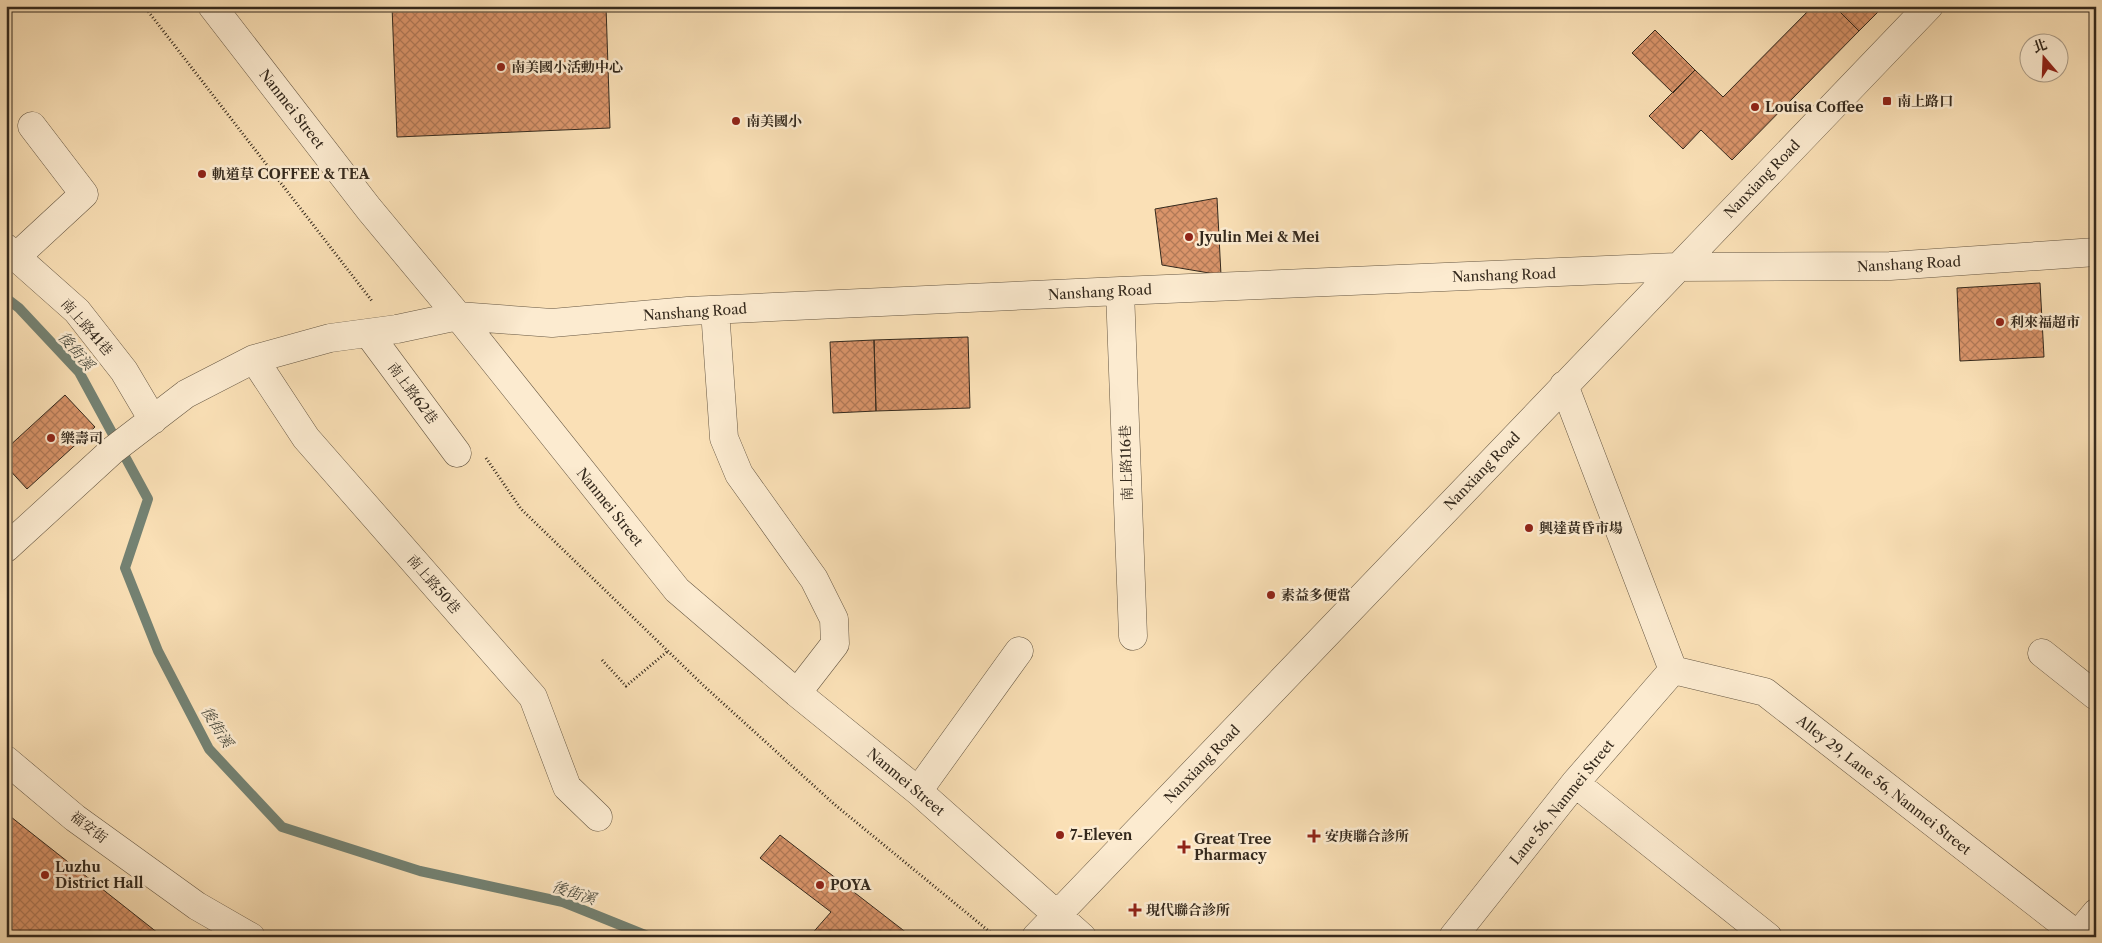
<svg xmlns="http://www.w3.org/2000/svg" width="2102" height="943" font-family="'Libre Caslon Text','Noto Serif TC',serif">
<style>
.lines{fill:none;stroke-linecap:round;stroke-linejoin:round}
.stream{stroke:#748273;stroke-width:10}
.building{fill:url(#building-cross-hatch);stroke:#34291d}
.minor-casing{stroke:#665743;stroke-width:29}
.path{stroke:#34291d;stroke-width:3;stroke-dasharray:1 2.5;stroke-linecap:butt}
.minor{stroke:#fcebd0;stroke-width:28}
.poi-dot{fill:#8f2418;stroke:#fcebd0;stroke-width:2}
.labels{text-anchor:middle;stroke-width:5;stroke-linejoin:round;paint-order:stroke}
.poi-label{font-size:14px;font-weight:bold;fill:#34291d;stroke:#fcebd0;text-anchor:start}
.street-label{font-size:14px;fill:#34291d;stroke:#fcebd0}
.water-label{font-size:15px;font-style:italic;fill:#4e4e41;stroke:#fcebd0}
</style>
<defs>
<pattern id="building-cross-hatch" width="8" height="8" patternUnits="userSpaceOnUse" patternTransform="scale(1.25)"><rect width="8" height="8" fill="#d9946a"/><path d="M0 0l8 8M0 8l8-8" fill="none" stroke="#b17957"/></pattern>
</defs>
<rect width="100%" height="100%" fill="#fae0b6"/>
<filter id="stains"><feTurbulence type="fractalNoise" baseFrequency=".004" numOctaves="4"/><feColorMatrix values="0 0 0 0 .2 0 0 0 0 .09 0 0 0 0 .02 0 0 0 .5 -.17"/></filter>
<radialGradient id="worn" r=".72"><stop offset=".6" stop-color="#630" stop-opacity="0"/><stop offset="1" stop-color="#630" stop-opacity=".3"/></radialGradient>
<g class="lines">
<path class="stream" d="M 6,298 L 19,308 L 79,372 L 148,499 L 125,568 L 158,651 L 209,749 L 282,827 L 420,871 L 563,902 L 650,937"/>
</g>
<path class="building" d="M 392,6 L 606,6 L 610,128 L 397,137 Z
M 1813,6 L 1834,6 L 1859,31 L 1732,160 L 1701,130 L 1683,149 L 1649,116 L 1695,70 L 1723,97 Z
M 1834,6 L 1884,6 L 1859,31 Z
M 1655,30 L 1695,70 L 1673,93 L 1632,53 Z
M 1217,198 L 1221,275 L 1162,265 L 1155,209 Z
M 2040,283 L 2044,357 L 1960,361 L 1957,288 Z
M 968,337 L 970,408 L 876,411 L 874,340 Z
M 874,340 L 876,411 L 833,413 L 830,342 Z
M 65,395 L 95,427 L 27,489 L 6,466 L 6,449 Z
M 6,813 L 163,937 L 6,937 Z
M 780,835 L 912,937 L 809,937 L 831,912 L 760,858 Z"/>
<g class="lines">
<g class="minor-casing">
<path id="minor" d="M 212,6 L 369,209 L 458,316 L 677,590 L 797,693 L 918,791 L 1082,937
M 6,248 L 77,311 L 124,371 L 153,420
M 17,256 L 84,194 L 32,126
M 1120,291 L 1133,636
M 715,310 L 724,438 L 739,474 L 814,579 L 834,619 L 835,644 L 797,693
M 368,333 L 457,453
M 254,359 L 306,438 L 533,697 L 567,787 L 598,817
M 1564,385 L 1673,670
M 6,548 L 113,450 L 186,394 L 254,359 L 330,338 L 397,329 L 458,316 L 552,323 L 688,311 L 1120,291 L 1676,267 L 1890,266 L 2096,252
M 2042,653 L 2096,696
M 1673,670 L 1765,692 L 2080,937
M 6,760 L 75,818 L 197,906 L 251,937
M 1575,783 L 1768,937
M 918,791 L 1019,651
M 1036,937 L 1929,6
M 1453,937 L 1575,783 L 1673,670
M 2076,937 L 2096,913"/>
</g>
<path class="path" d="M 144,6 L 372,301
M 486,458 L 521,509 L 704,686 L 834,804 L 996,937
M 602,660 L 626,686 L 668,651"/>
<use href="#minor" class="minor"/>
</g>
<g class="poi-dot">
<circle cx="501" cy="67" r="5"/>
<rect x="1882" y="96" width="10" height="10" rx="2.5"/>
<circle cx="1755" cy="107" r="5"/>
<circle cx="736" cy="121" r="5"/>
<circle cx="202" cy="174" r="5"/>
<circle cx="1189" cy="237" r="5"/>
<circle cx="2000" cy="322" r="5"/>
<circle cx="51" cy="438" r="5"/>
<circle cx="1529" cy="528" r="5"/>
<circle cx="1271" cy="595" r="5"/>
<circle cx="1060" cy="835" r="5"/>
<path d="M1311.5 828.5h5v5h5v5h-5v5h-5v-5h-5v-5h5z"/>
<path d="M1181.5 839.5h5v5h5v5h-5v5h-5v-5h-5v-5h5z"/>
<circle cx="45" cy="875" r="5"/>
<circle cx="820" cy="885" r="5"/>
<path d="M1132.5 902.5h5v5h5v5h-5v5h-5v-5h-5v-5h5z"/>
</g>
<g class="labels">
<g class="poi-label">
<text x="511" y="72">南美國小活動中心</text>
<text x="1897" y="106">南上路口</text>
<text x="1765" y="112">Louisa Coffee</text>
<text x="746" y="126">南美國小</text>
<text x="212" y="179">軌道草 COFFEE &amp; TEA</text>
<text x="1199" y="242">Jyulin Mei &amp; Mei</text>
<text x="2010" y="327">利來福超市</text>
<text x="61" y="443">樂壽司</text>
<text x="1539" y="533">興達黃昏市場</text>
<text x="1281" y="600">素益多便當</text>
<text x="1070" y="840">7-Eleven</text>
<text x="1325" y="841">安庚聯合診所</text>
<text x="1194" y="844">Great Tree<tspan x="1194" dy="16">Pharmacy</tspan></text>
<text x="55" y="872">Luzhu<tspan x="55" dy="16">District Hall</tspan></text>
<text x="830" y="890">POYA</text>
<text x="1146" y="915">現代聯合診所</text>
</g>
<g class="street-label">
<text transform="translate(292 109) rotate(52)" y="5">Nanmei Street</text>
<text transform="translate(1762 179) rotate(-46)" y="5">Nanxiang Road</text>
<text transform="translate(1909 264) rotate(-3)" y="5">Nanshang Road</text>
<text transform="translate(1504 275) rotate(-2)" y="5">Nanshang Road</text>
<text transform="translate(1100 292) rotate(-3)" y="5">Nanshang Road</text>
<text transform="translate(695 312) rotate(-4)" y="5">Nanshang Road</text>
<text transform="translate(87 327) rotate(49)" y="5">南上路41巷</text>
<text transform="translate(413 393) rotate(53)" y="5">南上路62巷</text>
<text transform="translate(1126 463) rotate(-92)" y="5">南上路116巷</text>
<text transform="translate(1482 471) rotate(-46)" y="5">Nanxiang Road</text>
<text transform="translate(610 507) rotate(51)" y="5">Nanmei Street</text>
<text transform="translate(434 584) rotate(49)" y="5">南上路50巷</text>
<text transform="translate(1202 764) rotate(-46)" y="5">Nanxiang Road</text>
<text transform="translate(906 782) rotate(40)" y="5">Nanmei Street</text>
<text transform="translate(1884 785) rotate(38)" y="5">Alley 29, Lane 56, Nanmei Street</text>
<text transform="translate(1562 802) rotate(-51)" y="5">Lane 56, Nanmei Street</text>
<text transform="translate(89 827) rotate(37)" y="5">福安街</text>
</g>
<g class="water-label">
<text transform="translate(76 351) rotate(49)" y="5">後街溪</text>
<text transform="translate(217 727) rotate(58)" y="5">後街溪</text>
<text transform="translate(574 893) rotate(18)" y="5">後街溪</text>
</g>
</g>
<rect width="2102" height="943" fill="none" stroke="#fae0b6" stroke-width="25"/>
<rect x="8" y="8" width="2087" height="928" fill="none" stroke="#34291d" stroke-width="2.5"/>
<rect x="12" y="12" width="2077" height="918" fill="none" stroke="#34291d"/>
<g transform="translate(2044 58) rotate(341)"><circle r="24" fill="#fcebd0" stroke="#ac9d88"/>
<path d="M0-4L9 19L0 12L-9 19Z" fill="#8f2418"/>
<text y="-8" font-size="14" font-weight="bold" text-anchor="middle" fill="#34291d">北</text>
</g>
<rect width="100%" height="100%" filter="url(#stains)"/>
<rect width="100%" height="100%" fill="url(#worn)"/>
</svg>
